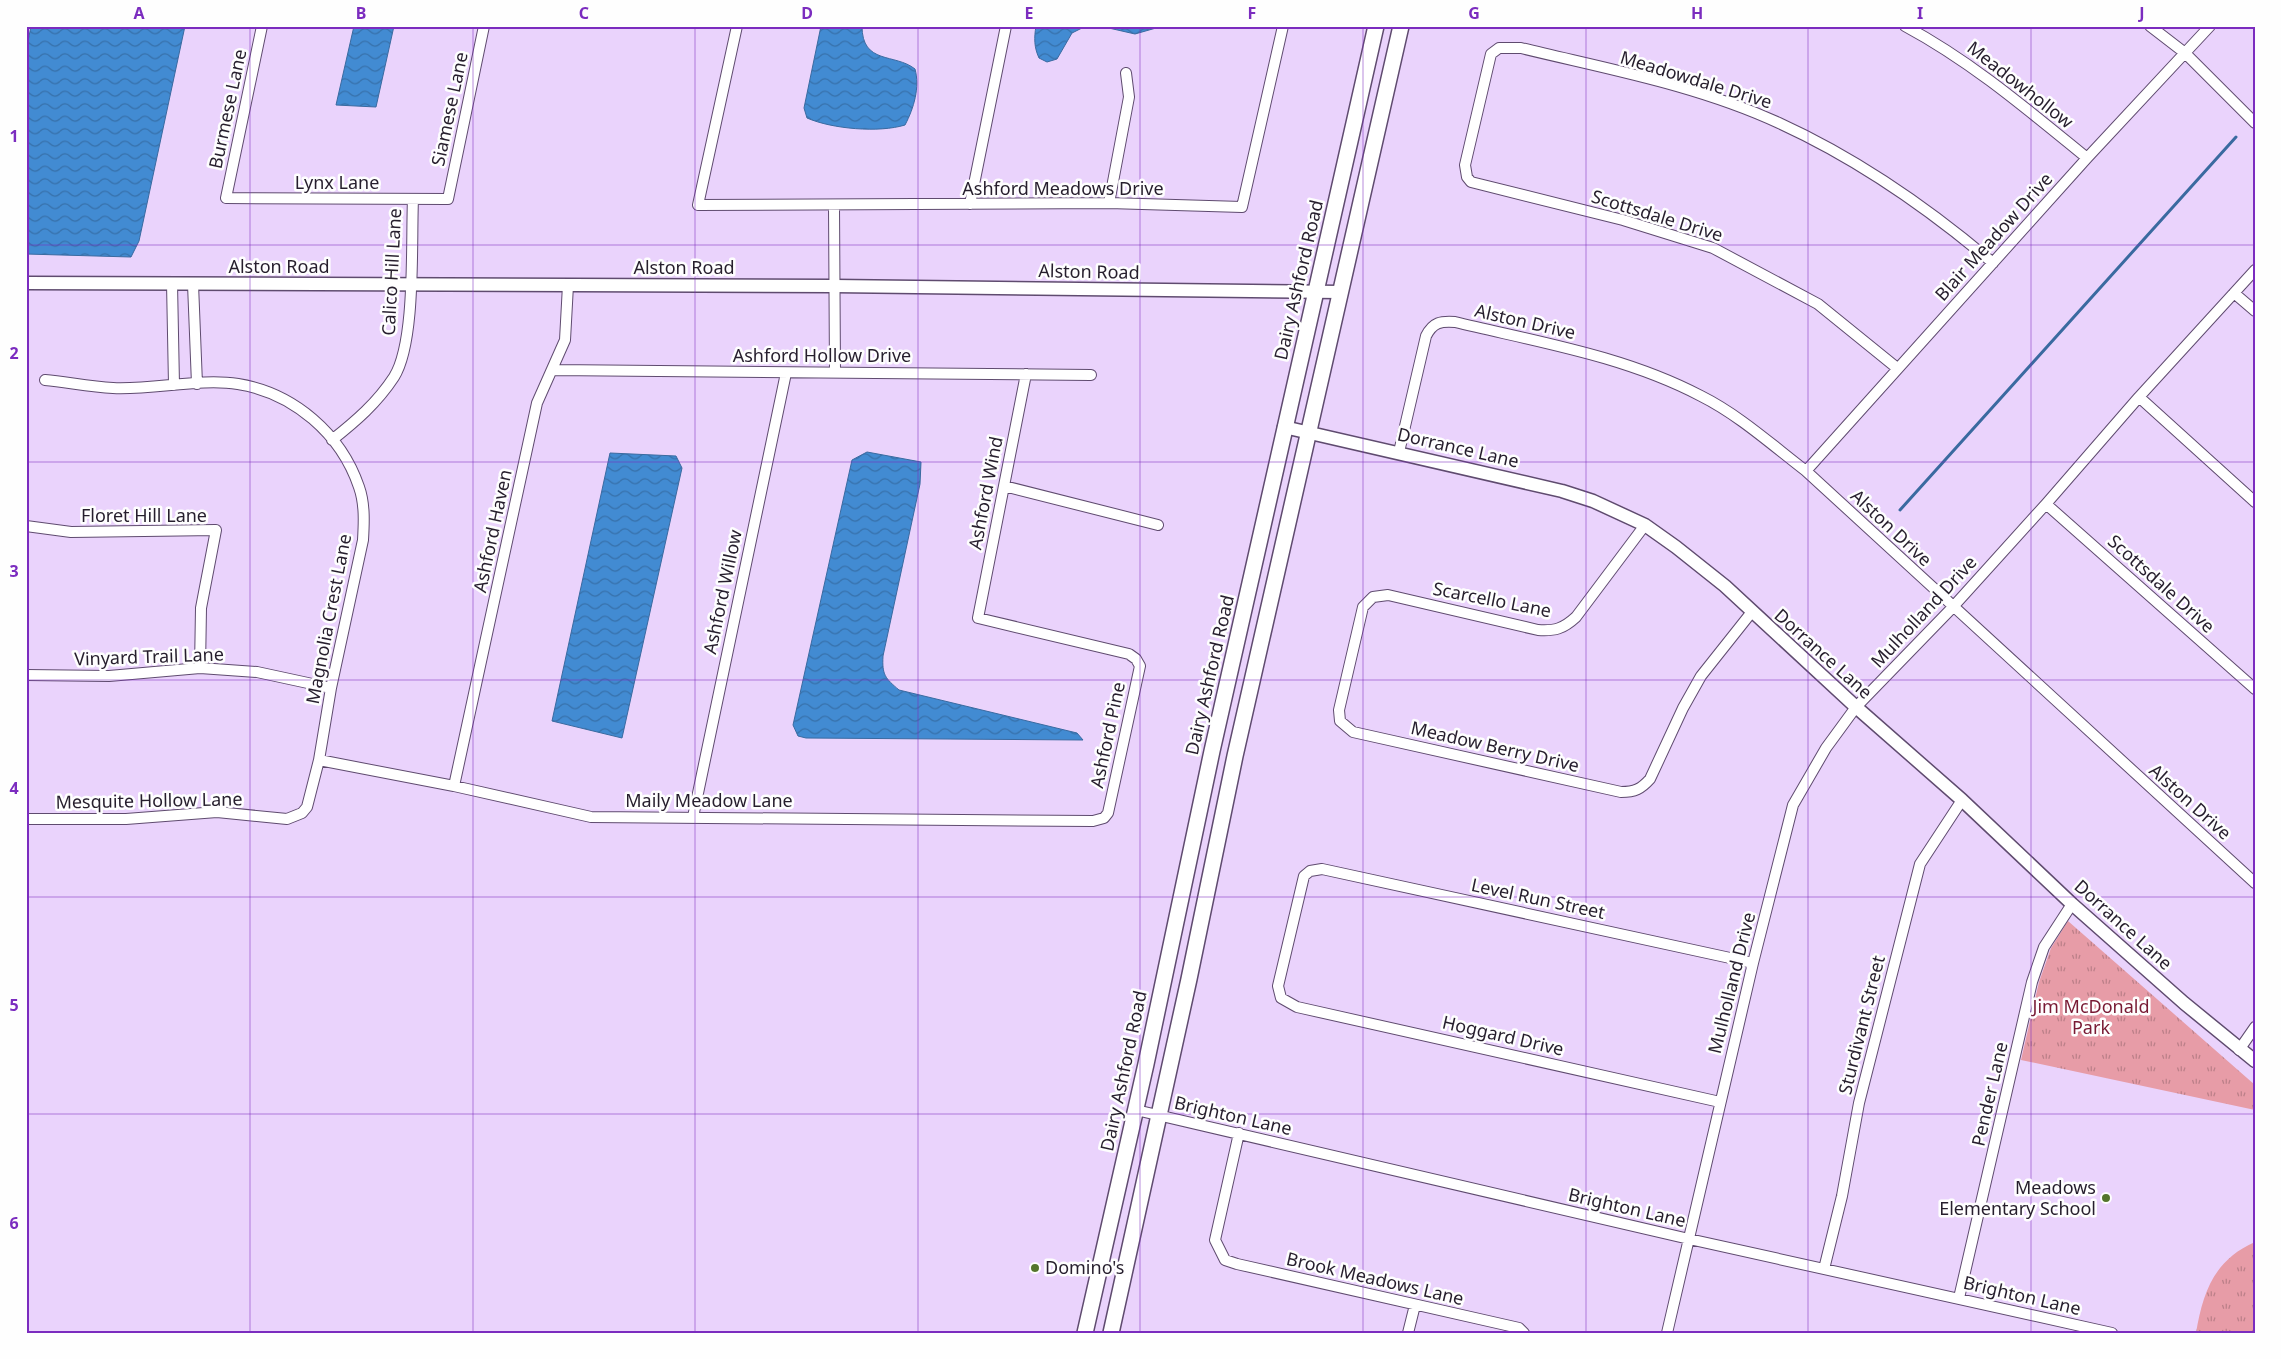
<svg xmlns="http://www.w3.org/2000/svg" width="2281" height="1359" font-family="'Noto Sans',sans-serif">
<style>
.grass{fill:url(#grass-tufts)}
.water{fill:url(#water-waves);stroke:#3a6aa0}
.lines{fill:none;stroke-linecap:round;stroke-linejoin:round}
.stream{stroke:#3a6aa0;stroke-width:3}
.minor-casing{stroke:#5f4b6f;stroke-width:12}
.tertiary-casing{stroke:#5f4b6f;stroke-width:15}
.secondary-casing{stroke:#5f4b6f;stroke-width:18}
.minor{stroke:#fff;stroke-width:10}
.tertiary{stroke:#fff;stroke-width:12}
.secondary{stroke:#fff;stroke-width:15}
.grid{fill:none;stroke:#7b2cbf;stroke-width:1;stroke-opacity:0.55}
.poi-dot{fill:#54752c;stroke:#fefefe;stroke-width:2}
.labels{text-anchor:middle;stroke-width:5;stroke-linejoin:round;paint-order:stroke}
.street-label{font-size:18px;fill:#261e2d;stroke:#fefefe}
.park-label{font-size:18px;fill:#781a34;stroke:#fefefe}
.poi-label{font-size:18px;fill:#261e2d;stroke:#fefefe;text-anchor:end}
.neatline{fill:none;stroke:#7b2cbf;stroke-width:2}
.grid-label{font-size:16px;text-anchor:middle;font-weight:bold;fill:#7b2cbf}
</style>
<defs>
<pattern id="grass-tufts" width="24" height="20" patternUnits="userSpaceOnUse" patternTransform="scale(1.25)"><rect width="24" height="20" fill="#e79ca7"/><path d="M3 7l-1-3M5 7V3M7 7l1-3M15 17l-1-3M17 17v-4M19 17l1-3" fill="none" stroke="#bb7f88"/></pattern>
<pattern id="water-waves" width="16" height="10" patternUnits="userSpaceOnUse" patternTransform="scale(1.25)"><rect width="16" height="10" fill="#428bd2"/><path d="M0 5q4-4 8 0t8 0" fill="none" stroke="#3771ab"/></pattern>
</defs>
<rect width="100%" height="100%" fill="#ead3fc"/>
<path class="grass" d="M 2068,921 L 2255,1085 L 2255,1110 L 2021,1060 L 2039,982 L 2051,948 Z
M 2255,1242 L 2255,1333 L 2196,1333 C 2203,1292 2214,1260 2255,1242 Z"/>
<path class="water" d="M 31,26 L 185,26 L 139,241 L 131,257 L 26,254 L 26,52 Z
M 354,26 L 394,26 L 376,107 L 336,105 Z
M 821,26 L 862,26 C 862,65 895,53 915,69 C 920,87 914,108 905,125 C 879,133 832,129 807,118 L 804,108 Z
M 1036,26 L 1086,26 L 1072,33 L 1057,59 L 1047,62 L 1039,58 C 1034,47 1034,38 1036,26 Z
M 1100,26 L 1184,26 L 1156,28 L 1135,34 Z
M 867,452 L 921,462 L 920,484 L 883,656 C 882,675 885,678 899,690 L 1077,733 L 1083,740 L 806,738 L 798,736 L 793,725 L 852,460 Z
M 610,453 L 676,456 L 682,468 L 622,738 L 552,721 Z"/>
<g class="lines">
<path class="stream" d="M 1900,510 L 2236,137"/>
<g class="minor-casing">
<path id="minor" d="M 262,26 L 226,198 L 448,199 L 484,26
M 737,26 L 698,205 L 1109,203 L 1242,207 L 1283,26
M 1905,26 C 1972,62 2028,110 2087,158
M 2150,26 L 2185,53 L 2255,123
M 1109,203 L 1129,97 L 1126,73
M 970,204 L 1006,26
M 834,206 L 835,372
M 172,283 L 174,385
M 193,284 L 197,384
M 2234,293 L 2255,311
M 1897,368 L 1818,304 L 1713,248 L 1623,220 L 1471,182 L 1467,177 L 1465,165 L 1491,54 L 1499,48 L 1521,48 C 1607,69 1697,85 1779,123 C 1858,159 1927,207 1993,263
M 553,370 L 1091,375
M 2139,397 L 2255,502
M 332,440 C 356,421 377,403 394,377 C 416,342 411,243 413,199
M 1399,452 L 1426,336 C 1433,322 1441,321 1455,322 C 1538,342 1625,356 1701,396 C 1739,415 1772,445 1806,471 L 2255,883
M 1806,471 L 2087,158 L 2210,26
M 1004,486 L 1158,525
M 2046,504 L 2255,689
M 1645,525 L 1576,617 C 1563,629 1555,631 1538,630 L 1388,595 L 1373,597 L 1363,607 L 1339,710 L 1340,721 L 1353,732 L 1621,792 C 1635,792 1641,789 1650,779 L 1683,708 L 1701,676 L 1751,613
M 26,526 L 71,532 L 216,530 L 201,608 L 200,668
M 26,675 L 109,676 L 200,668 L 257,672 L 331,688
M 319,760 L 454,786 L 591,817 L 1093,821 L 1104,818 L 1108,813 L 1140,666 L 1136,659 L 1129,654 L 978,618 L 1026,374
M 454,786 L 537,403 L 565,340 L 568,285
M 693,817 L 786,373
M 26,819 L 126,819 L 217,812 L 287,819 L 302,813 L 307,807 L 319,760 L 331,688 L 363,540 C 364,523 365,504 359,487 C 341,434 294,393 238,384 C 200,378 153,390 113,388 C 90,387 67,382 45,380
M 2239,1050 L 2255,1027
M 1720,1102 L 1297,1007 L 1281,998 L 1278,986 L 1304,876 L 1310,871 L 1322,869 L 1753,963
M 1136,1110 L 1689,1239 L 2112,1333
M 1239,1133 L 1215,1240 L 1225,1260 L 1237,1264 L 1519,1328 L 1524,1333
M 1824,1269 L 1842,1196 L 1859,1103 L 1920,864 L 1962,800
M 1959,1298 L 2032,982 L 2044,947 L 2072,904
M 1408,1333 L 1415,1305
M 1667,1333 L 1753,963 L 1793,805 L 1826,748 L 1856,707 L 1952,608 L 2046,504 L 2139,397 L 2255,270"/>
</g>
<g class="tertiary-casing">
<path id="tertiary" d="M 26,283 L 834,286 L 1341,292
M 1284,427 L 1562,491 L 1593,501 L 1645,525 L 1676,547 L 1725,586 L 1856,707 L 1962,800 L 2072,904 L 2184,1003 L 2255,1061"/>
</g>
<g class="secondary-casing">
<path id="secondary" d="M 1085,1333 L 1146,1064 L 1212,751 L 1376,26
M 1111,1333 L 1189,979 L 1235,756 L 1401,26"/>
</g>
<use href="#minor" class="minor"/>
<use href="#tertiary" class="tertiary"/>
<use href="#secondary" class="secondary"/>
</g>
<path class="grid" d="M 250,26 L 250,1333M 473,26 L 473,1333M 695,26 L 695,1333M 918,26 L 918,1333M 1140,26 L 1140,1333M 1363,26 L 1363,1333M 1586,26 L 1586,1333M 1808,26 L 1808,1333M 2031,26 L 2031,1333M 26,245 L 2255,245M 26,462 L 2255,462M 26,680 L 2255,680M 26,897 L 2255,897M 26,1114 L 2255,1114"/>
<g class="poi-dot">
<circle cx="2106" cy="1198" r="5"/>
<circle cx="1035" cy="1268" r="5"/>
</g>
<g class="labels">
<g class="street-label">
<text transform="translate(1696 80) rotate(17)" y="6">Meadowdale Drive</text>
<text transform="translate(2020 85) rotate(38)" y="6">Meadowhollow</text>
<text transform="translate(228 109) rotate(-78)" y="6">Burmese Lane</text>
<text transform="translate(450 109) rotate(-78)" y="6">Siamese Lane</text>
<text x="337" y="189">Lynx Lane</text>
<text x="1063" y="195">Ashford Meadows Drive</text>
<text transform="translate(1657 216) rotate(17)" y="6">Scottsdale Drive</text>
<text transform="translate(1994 237) rotate(-48)" y="6">Blair Meadow Drive</text>
<text x="279" y="273">Alston Road</text>
<text x="684" y="274">Alston Road</text>
<text transform="translate(392 272) rotate(-87)" y="6">Calico Hill Lane</text>
<text transform="translate(1089 272) rotate(1)" y="6">Alston Road</text>
<text transform="translate(1299 280) rotate(-77)" y="6">Dairy Ashford Road</text>
<text transform="translate(1525 322) rotate(13)" y="6">Alston Drive</text>
<text x="822" y="362">Ashford Hollow Drive</text>
<text transform="translate(1458 448) rotate(13)" y="6">Dorrance Lane</text>
<text transform="translate(986 493) rotate(-79)" y="6">Ashford Wind</text>
<text x="144" y="522">Floret Hill Lane</text>
<text transform="translate(1891 528) rotate(43)" y="6">Alston Drive</text>
<text transform="translate(493 531) rotate(-78)" y="6">Ashford Haven</text>
<text transform="translate(2161 584) rotate(42)" y="6">Scottsdale Drive</text>
<text transform="translate(723 592) rotate(-78)" y="6">Ashford Willow</text>
<text transform="translate(1492 600) rotate(11)" y="6">Scarcello Lane</text>
<text transform="translate(1924 612) rotate(-47)" y="6">Mulholland Drive</text>
<text transform="translate(329 619) rotate(-79)" y="6">Magnolia Crest Lane</text>
<text transform="translate(1823 654) rotate(42)" y="6">Dorrance Lane</text>
<text transform="translate(149 657) rotate(-2)" y="6">Vinyard Trail Lane</text>
<text transform="translate(1210 675) rotate(-77)" y="6">Dairy Ashford Road</text>
<text transform="translate(1108 735) rotate(-78)" y="6">Ashford Pine</text>
<text transform="translate(1495 747) rotate(13)" y="6">Meadow Berry Drive</text>
<text transform="translate(149 801) rotate(-1)" y="6">Mesquite Hollow Lane</text>
<text x="709" y="807">Maily Meadow Lane</text>
<text transform="translate(2190 802) rotate(42)" y="6">Alston Drive</text>
<text transform="translate(1538 899) rotate(12)" y="6">Level Run Street</text>
<text transform="translate(2123 925) rotate(42)" y="6">Dorrance Lane</text>
<text transform="translate(1732 983) rotate(-76)" y="6">Mulholland Drive</text>
<text transform="translate(1862 1025) rotate(-76)" y="6">Sturdivant Street</text>
<text transform="translate(1503 1036) rotate(13)" y="6">Hoggard Drive</text>
<text transform="translate(1124 1071) rotate(-78)" y="6">Dairy Ashford Road</text>
<text transform="translate(1990 1094) rotate(-77)" y="6">Pender Lane</text>
<text transform="translate(1233 1116) rotate(13)" y="6">Brighton Lane</text>
<text transform="translate(1627 1208) rotate(13)" y="6">Brighton Lane</text>
<text transform="translate(1375 1279) rotate(13)" y="6">Brook Meadows Lane</text>
<text transform="translate(2022 1296) rotate(13)" y="6">Brighton Lane</text>
</g>
<g class="park-label">
<text x="2091" y="1013">Jim McDonald<tspan x="2091" dy="21">Park</tspan></text>
</g>
<g class="poi-label">
<text x="2096" y="1194">Meadows<tspan x="2096" dy="21">Elementary School</tspan></text>
<text x="1045" y="1274" text-anchor="start">Domino's</text>
</g>
</g>
<rect width="2281" height="1359" fill="none" stroke="#fefefe" stroke-width="55"/>
<rect x="28" y="28" width="2226" height="1304" class="neatline"/>
<g class="grid-label">
<text x="139" y="19">A</text>
<text x="361" y="19">B</text>
<text x="584" y="19">C</text>
<text x="807" y="19">D</text>
<text x="1029" y="19">E</text>
<text x="1252" y="19">F</text>
<text x="1474" y="19">G</text>
<text x="1697" y="19">H</text>
<text x="1920" y="19">I</text>
<text x="2142" y="19">J</text>
<text x="14" y="142">1</text>
<text x="14" y="359">2</text>
<text x="14" y="577">3</text>
<text x="14" y="794">4</text>
<text x="14" y="1011">5</text>
<text x="14" y="1229">6</text>
</g>
</svg>
